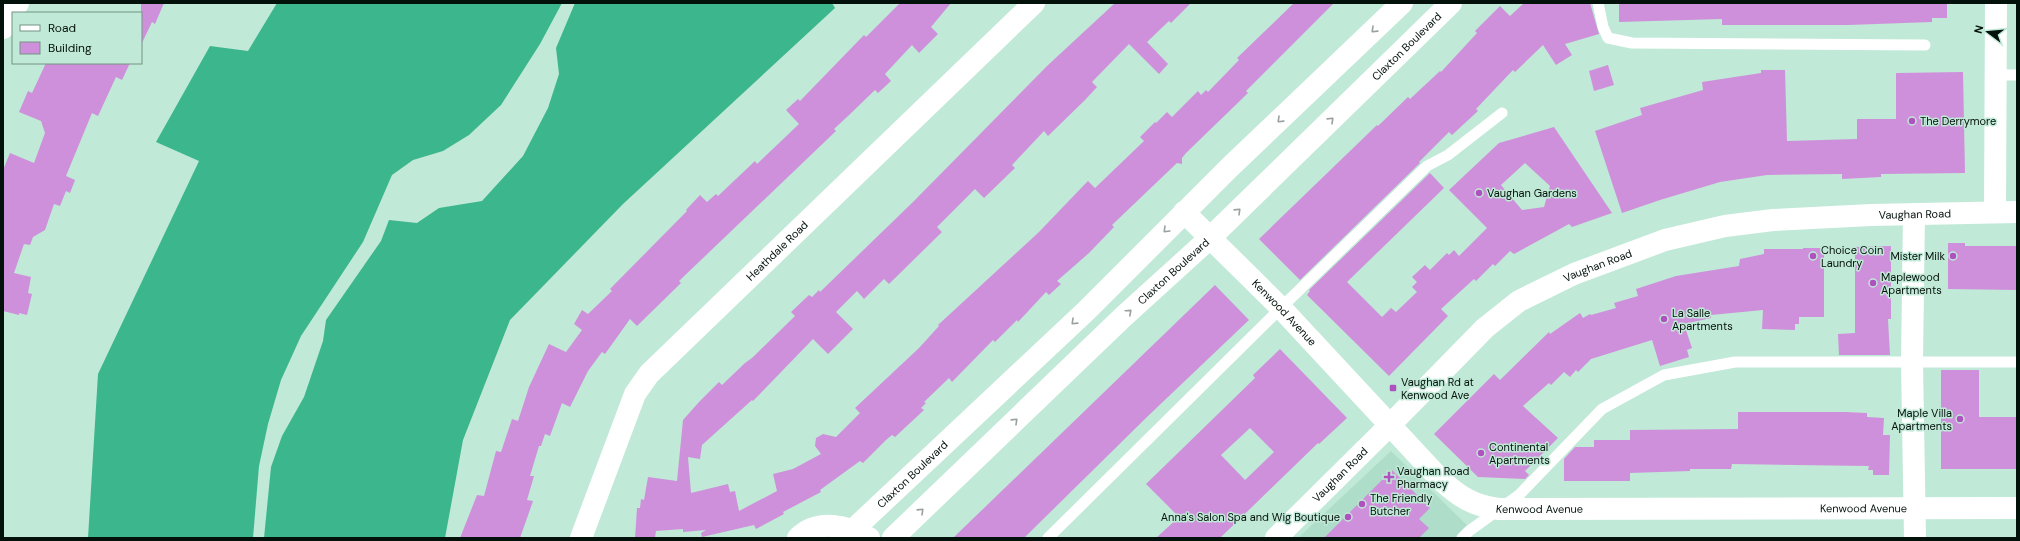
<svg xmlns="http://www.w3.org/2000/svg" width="2020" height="541" font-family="'DM Sans',sans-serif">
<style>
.built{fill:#aedec9}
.forest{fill:#3cb68d}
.building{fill:#ce90db;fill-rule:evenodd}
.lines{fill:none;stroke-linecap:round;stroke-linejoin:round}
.lane{stroke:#fff;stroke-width:11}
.street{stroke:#fff;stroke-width:22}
.secondary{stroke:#fff;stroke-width:22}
.oneway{stroke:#9aa09d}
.poi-dot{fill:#ad52be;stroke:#c1e9d7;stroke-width:1.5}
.labels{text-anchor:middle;stroke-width:3;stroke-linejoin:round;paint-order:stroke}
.street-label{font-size:11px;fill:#03110b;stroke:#c1e9d7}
.poi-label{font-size:11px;fill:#03110b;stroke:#c1e9d7;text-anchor:start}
</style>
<rect width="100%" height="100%" fill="#c1e9d7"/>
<path class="built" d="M 1391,451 L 1473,531 L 1465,538 L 1298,538 Z"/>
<path class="forest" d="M 277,3 L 562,3 L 540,44 L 501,105 L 469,135 L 443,151 L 413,160 L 392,175 L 363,242 L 301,336 L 281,380 L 268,424 L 259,466 L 253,538 L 88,538 L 98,374 L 199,161 L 156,142 L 210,46 L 248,51 Z
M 575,3 L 832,3 L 835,8 L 623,204 L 510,320 L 463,440 L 445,538 L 264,538 L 271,467 L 282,436 L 304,397 L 323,341 L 326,320 L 381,241 L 389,220 L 417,223 L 439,208 L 482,201 L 523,156 L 548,108 L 559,74 L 556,48 Z"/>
<path class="building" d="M 141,3 L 164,3 L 155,24 L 152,22 L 141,45 Z
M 900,3 L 951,3 L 931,27 L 938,34 L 919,53 L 912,45 L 885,74 L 891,81 L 878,93 L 875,90 L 848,116 L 834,129 L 836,131 L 679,281 L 681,283 L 637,326 L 630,319 L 605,354 L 602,352 L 588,371 L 570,407 L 562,403 L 550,436 L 545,434 L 541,446 L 539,446 L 530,476 L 534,476 L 527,500 L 533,501 L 520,538 L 460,538 L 477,495 L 484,496 L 496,451 L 501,452 L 512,419 L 518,421 L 529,387 L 549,344 L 566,352 L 582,330 L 574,324 L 582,310 L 588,314 L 612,291 L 610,289 L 687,211 L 686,210 L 700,195 L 707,202 L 716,194 L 718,196 L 755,161 L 757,164 L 799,124 L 786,110 L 798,99 L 800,101 L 864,35 L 866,37 Z
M 1115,3 L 1191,3 L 1171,23 L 1169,21 L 1147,42 L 1168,64 L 1159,74 L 1129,44 L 1092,82 L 1097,87 L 1085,100 L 1048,136 L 1044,131 L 1012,165 L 1015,168 L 984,198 L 975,189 L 937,227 L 942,232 L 889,284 L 884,279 L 864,299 L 857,291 L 836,312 L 853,329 L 828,354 L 813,339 L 753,401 L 752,400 L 702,445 L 700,459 L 688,457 L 691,493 L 728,484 L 730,492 L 735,491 L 739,511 L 777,491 L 773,474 L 793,469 L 821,454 L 815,446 L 816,438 L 823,434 L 836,437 L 860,413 L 855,408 L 919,348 L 939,326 L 938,325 L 1039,232 L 1085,184 L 1088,181 L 1095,188 L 1144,141 L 1140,137 L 1155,122 L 1156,123 L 1167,112 L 1172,117 L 1198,91 L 1201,95 L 1206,90 L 1208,92 L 1239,60 L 1237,58 L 1294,3 L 1334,3 L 1246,91 L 1248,93 L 1186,153 L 1182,158 L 1182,164 L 1177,163 L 1112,225 L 1114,227 L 1089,253 L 1057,281 L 1061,284 L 1049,295 L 1046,292 L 1018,322 L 1017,320 L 995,342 L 993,340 L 952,382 L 949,378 L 924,402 L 926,403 L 921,408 L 924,410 L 895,437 L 892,435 L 886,440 L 863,463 L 860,461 L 820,490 L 821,492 L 783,512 L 784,514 L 756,529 L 754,525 L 702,537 L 701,533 L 706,530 L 683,532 L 683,529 L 656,531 L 655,538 L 635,538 L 637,508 L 640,508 L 641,499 L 644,500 L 648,477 L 677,481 L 683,420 L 699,402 L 719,382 L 722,385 L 745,363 L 752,358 L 795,316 L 791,312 L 809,295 L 812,297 L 819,290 L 820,292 L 913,202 L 1047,66 Z
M 1524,3 L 1590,3 L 1599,34 L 1565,44 L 1572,55 L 1556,65 L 1543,45 L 1515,72 L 1513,70 L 1476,109 L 1478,111 L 1452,135 L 1449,132 L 1419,162 L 1420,163 L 1300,280 L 1259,239 L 1377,125 L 1378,126 L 1408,97 L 1410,99 L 1440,71 L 1441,72 L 1477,33 L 1475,31 L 1500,6 L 1510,16 Z
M 1619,3 L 1947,3 L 1947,18 L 1932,18 L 1932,22 L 1848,25 L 1722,25 L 1722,19 L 1619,22 Z
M 46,63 L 130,63 L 122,80 L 116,77 L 98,116 L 92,113 L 66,176 L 75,180 L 70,193 L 66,191 L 60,206 L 54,204 L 45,230 L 33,237 L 30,245 L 24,244 L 14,273 L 31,277 L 28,293 L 32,294 L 27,315 L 19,313 L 19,315 L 3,311 L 3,170 L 10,153 L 34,163 L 45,133 L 41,121 L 19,112 L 28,91 L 32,93 Z
M 1608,65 L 1614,85 L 1594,91 L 1589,71 Z
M 1761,70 L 1785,70 L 1787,141 L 1857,139 L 1857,119 L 1896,119 L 1896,73 L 1963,72 L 1965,173 L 1881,174 L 1881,177 L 1842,179 L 1842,174 L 1767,175 L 1720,182 L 1660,200 L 1622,213 L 1595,131 L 1642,115 L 1640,108 L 1703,90 L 1702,82 L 1761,73 Z
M 1554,127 L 1612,213 L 1572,227 L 1569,224 L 1514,254 L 1510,251 L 1495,266 L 1493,264 L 1476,281 L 1474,279 L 1441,309 L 1448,316 L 1389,376 L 1307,295 L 1310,291 L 1309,290 L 1430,173 L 1444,188 L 1347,282 L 1382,317 L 1391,308 L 1396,312 L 1417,292 L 1412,287 L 1417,282 L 1412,277 L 1425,265 L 1430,270 L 1447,253 L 1449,255 L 1454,250 L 1459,256 L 1487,228 L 1449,190 L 1499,143 ZM 1525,163 L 1550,186 L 1544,207 L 1522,210 L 1501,185 Z
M 1948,243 L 1965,243 L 1965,246 L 2017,246 L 2017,290 L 1948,289 Z
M 1891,246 L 1891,319 L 1888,319 L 1890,355 L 1839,355 L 1838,334 L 1855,333 L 1855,247 Z
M 1803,248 L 1824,248 L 1824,317 L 1799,317 L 1799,324 L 1795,324 L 1795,330 L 1762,329 L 1763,310 L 1711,315 L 1711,318 L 1684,324 L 1692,348 L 1687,350 L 1689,357 L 1660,366 L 1652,340 L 1591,359 L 1578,372 L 1576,370 L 1570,377 L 1564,372 L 1551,385 L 1549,383 L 1523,406 L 1558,438 L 1525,471 L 1529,475 L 1525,479 L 1478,477 L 1434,434 L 1494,374 L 1500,380 L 1549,332 L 1550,334 L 1580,313 L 1583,318 L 1590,314 L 1591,315 L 1616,308 L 1614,303 L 1638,296 L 1636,289 L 1676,276 L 1739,266 L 1740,259 L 1764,254 L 1764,249 L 1803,249 Z
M 1215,285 L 1249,320 L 1148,416 L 1024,538 L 953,538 Z
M 1280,349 L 1347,418 L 1319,444 L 1318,443 L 1220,538 L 1156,538 L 1179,517 L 1146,484 L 1255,378 L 1253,375 ZM 1250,428 L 1274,452 L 1245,480 L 1221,455 Z
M 1941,370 L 1979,370 L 1979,417 L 2017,417 L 2017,469 L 1941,469 Z
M 1738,412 L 1845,412 L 1867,413 L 1867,417 L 1884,418 L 1883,435 L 1890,435 L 1889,475 L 1873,475 L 1873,470 L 1868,470 L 1869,466 L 1732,464 L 1731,469 L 1690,469 L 1690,471 L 1630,473 L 1630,481 L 1564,481 L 1564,459 L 1575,447 L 1594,447 L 1594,440 L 1630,440 L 1630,430 L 1738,429 Z
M 1392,470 L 1430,508 L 1419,519 L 1429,528 L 1419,538 L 1324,538 Z"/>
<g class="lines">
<path class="lane" d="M 1598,3 L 1603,27 L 1608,38 L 1632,43 L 1925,45
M 1996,75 L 2017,75
M 1048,538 L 1290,299 L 1427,166 L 1448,155 L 1502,113
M 1462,538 L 1469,531 L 1519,495 L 1602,409 L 1664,375 L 1735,362 L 2017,362"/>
<g class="street">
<path d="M 3,28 L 18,3"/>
<path id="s1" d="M 1184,212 L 1281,308 L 1440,479 C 1458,496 1473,506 1499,509 L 2017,508"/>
<path d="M 1995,212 L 1996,3"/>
<path d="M 1914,214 L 1912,362 L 1915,538"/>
<path id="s2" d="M 854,529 L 1086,311 L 1230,167 L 1402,3"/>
<path id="s3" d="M 581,538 L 635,394 L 649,374 L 1034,3"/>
<path d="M 798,538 C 818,518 848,526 869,538"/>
<path id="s4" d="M 893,538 L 1123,317 L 1210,238 L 1451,3"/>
</g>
<path class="secondary" id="s5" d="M 1276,538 L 1389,426 L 1485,328 L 1519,301 L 1574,274 L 1665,240 L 1725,226 L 1773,220 L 1871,215 L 2017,212"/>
</g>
<defs><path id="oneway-chevron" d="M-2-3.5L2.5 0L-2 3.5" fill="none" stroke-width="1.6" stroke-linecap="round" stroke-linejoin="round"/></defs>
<g class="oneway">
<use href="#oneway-chevron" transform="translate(1374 30) rotate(136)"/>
<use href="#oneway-chevron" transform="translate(1280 120) rotate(136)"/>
<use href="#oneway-chevron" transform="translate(1331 120) rotate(-44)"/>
<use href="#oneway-chevron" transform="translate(1238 211) rotate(-44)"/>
<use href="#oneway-chevron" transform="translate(1166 230) rotate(135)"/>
<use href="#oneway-chevron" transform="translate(1129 312) rotate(-42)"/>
<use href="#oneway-chevron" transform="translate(1074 322) rotate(136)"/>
<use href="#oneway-chevron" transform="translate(1015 421) rotate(-44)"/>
<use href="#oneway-chevron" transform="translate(921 511) rotate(-44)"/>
</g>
<g class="poi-dot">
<circle cx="1912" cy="121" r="4"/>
<circle cx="1479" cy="193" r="4"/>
<circle cx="1813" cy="256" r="4"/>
<circle cx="1953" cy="256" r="4"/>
<circle cx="1873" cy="283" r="4"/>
<circle cx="1664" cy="319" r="4"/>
<rect x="1389" y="384" width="8" height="8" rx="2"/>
<circle cx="1960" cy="419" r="4"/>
<circle cx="1481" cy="453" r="4"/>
<path d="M1387 471h4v4h4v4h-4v4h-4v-4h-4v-4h4z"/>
<circle cx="1362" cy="504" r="4"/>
<circle cx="1348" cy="517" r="4"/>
</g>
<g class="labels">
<g class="street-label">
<text dy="4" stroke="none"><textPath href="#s4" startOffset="711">Claxton Boulevard</textPath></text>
<text dy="4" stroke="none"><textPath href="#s5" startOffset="750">Vaughan Road</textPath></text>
<text dy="4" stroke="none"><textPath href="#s3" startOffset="356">Heathdale Road</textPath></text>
<text dy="4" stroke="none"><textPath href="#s5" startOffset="426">Vaughan Road</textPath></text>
<text dy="4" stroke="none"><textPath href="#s4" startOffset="387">Claxton Boulevard</textPath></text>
<text dy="4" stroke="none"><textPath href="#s1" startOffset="142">Kenwood Avenue</textPath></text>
<text dy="4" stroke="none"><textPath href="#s5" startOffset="90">Vaughan Road</textPath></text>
<text dy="4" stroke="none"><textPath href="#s2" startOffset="80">Claxton Boulevard</textPath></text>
<text dy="4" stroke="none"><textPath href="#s1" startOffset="478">Kenwood Avenue</textPath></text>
<text dy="4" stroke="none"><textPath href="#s1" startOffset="802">Kenwood Avenue</textPath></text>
</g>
<g class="poi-label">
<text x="1920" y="125">The Derrymore</text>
<text x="1487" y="197">Vaughan Gardens</text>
<text x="1821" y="254">Choice Coin<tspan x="1821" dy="13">Laundry</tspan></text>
<text x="1945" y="260" text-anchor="end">Mister Milk</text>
<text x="1881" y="281">Maplewood<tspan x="1881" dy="13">Apartments</tspan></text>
<text x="1672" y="317">La Salle<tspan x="1672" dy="13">Apartments</tspan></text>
<text x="1401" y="386">Vaughan Rd at<tspan x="1401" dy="13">Kenwood Ave</tspan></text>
<text x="1952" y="417" text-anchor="end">Maple Villa<tspan x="1952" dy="13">Apartments</tspan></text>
<text x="1489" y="451">Continental<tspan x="1489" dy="13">Apartments</tspan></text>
<text x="1397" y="475">Vaughan Road<tspan x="1397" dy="13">Pharmacy</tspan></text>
<text x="1370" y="502">The Friendly<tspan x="1370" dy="13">Butcher</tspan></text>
<text x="1340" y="521" text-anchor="end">Anna's Salon Spa and Wig Boutique</text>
</g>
</g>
<rect width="2020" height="541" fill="none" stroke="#03110b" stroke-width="8"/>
<rect x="12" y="12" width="130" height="52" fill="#c1e9d7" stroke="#759385"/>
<rect x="20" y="25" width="20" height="6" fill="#ffffff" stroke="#759385"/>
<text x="48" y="32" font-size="12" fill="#03110b">Road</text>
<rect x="20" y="42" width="20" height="12" fill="#ce90db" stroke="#759385"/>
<text x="48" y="52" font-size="12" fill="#03110b">Building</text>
<g transform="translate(1988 32) rotate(286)" stroke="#c1e9d7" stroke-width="3" paint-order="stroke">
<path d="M0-3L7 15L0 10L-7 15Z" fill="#03110b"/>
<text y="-6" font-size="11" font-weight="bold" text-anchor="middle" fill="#03110b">N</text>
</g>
</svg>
